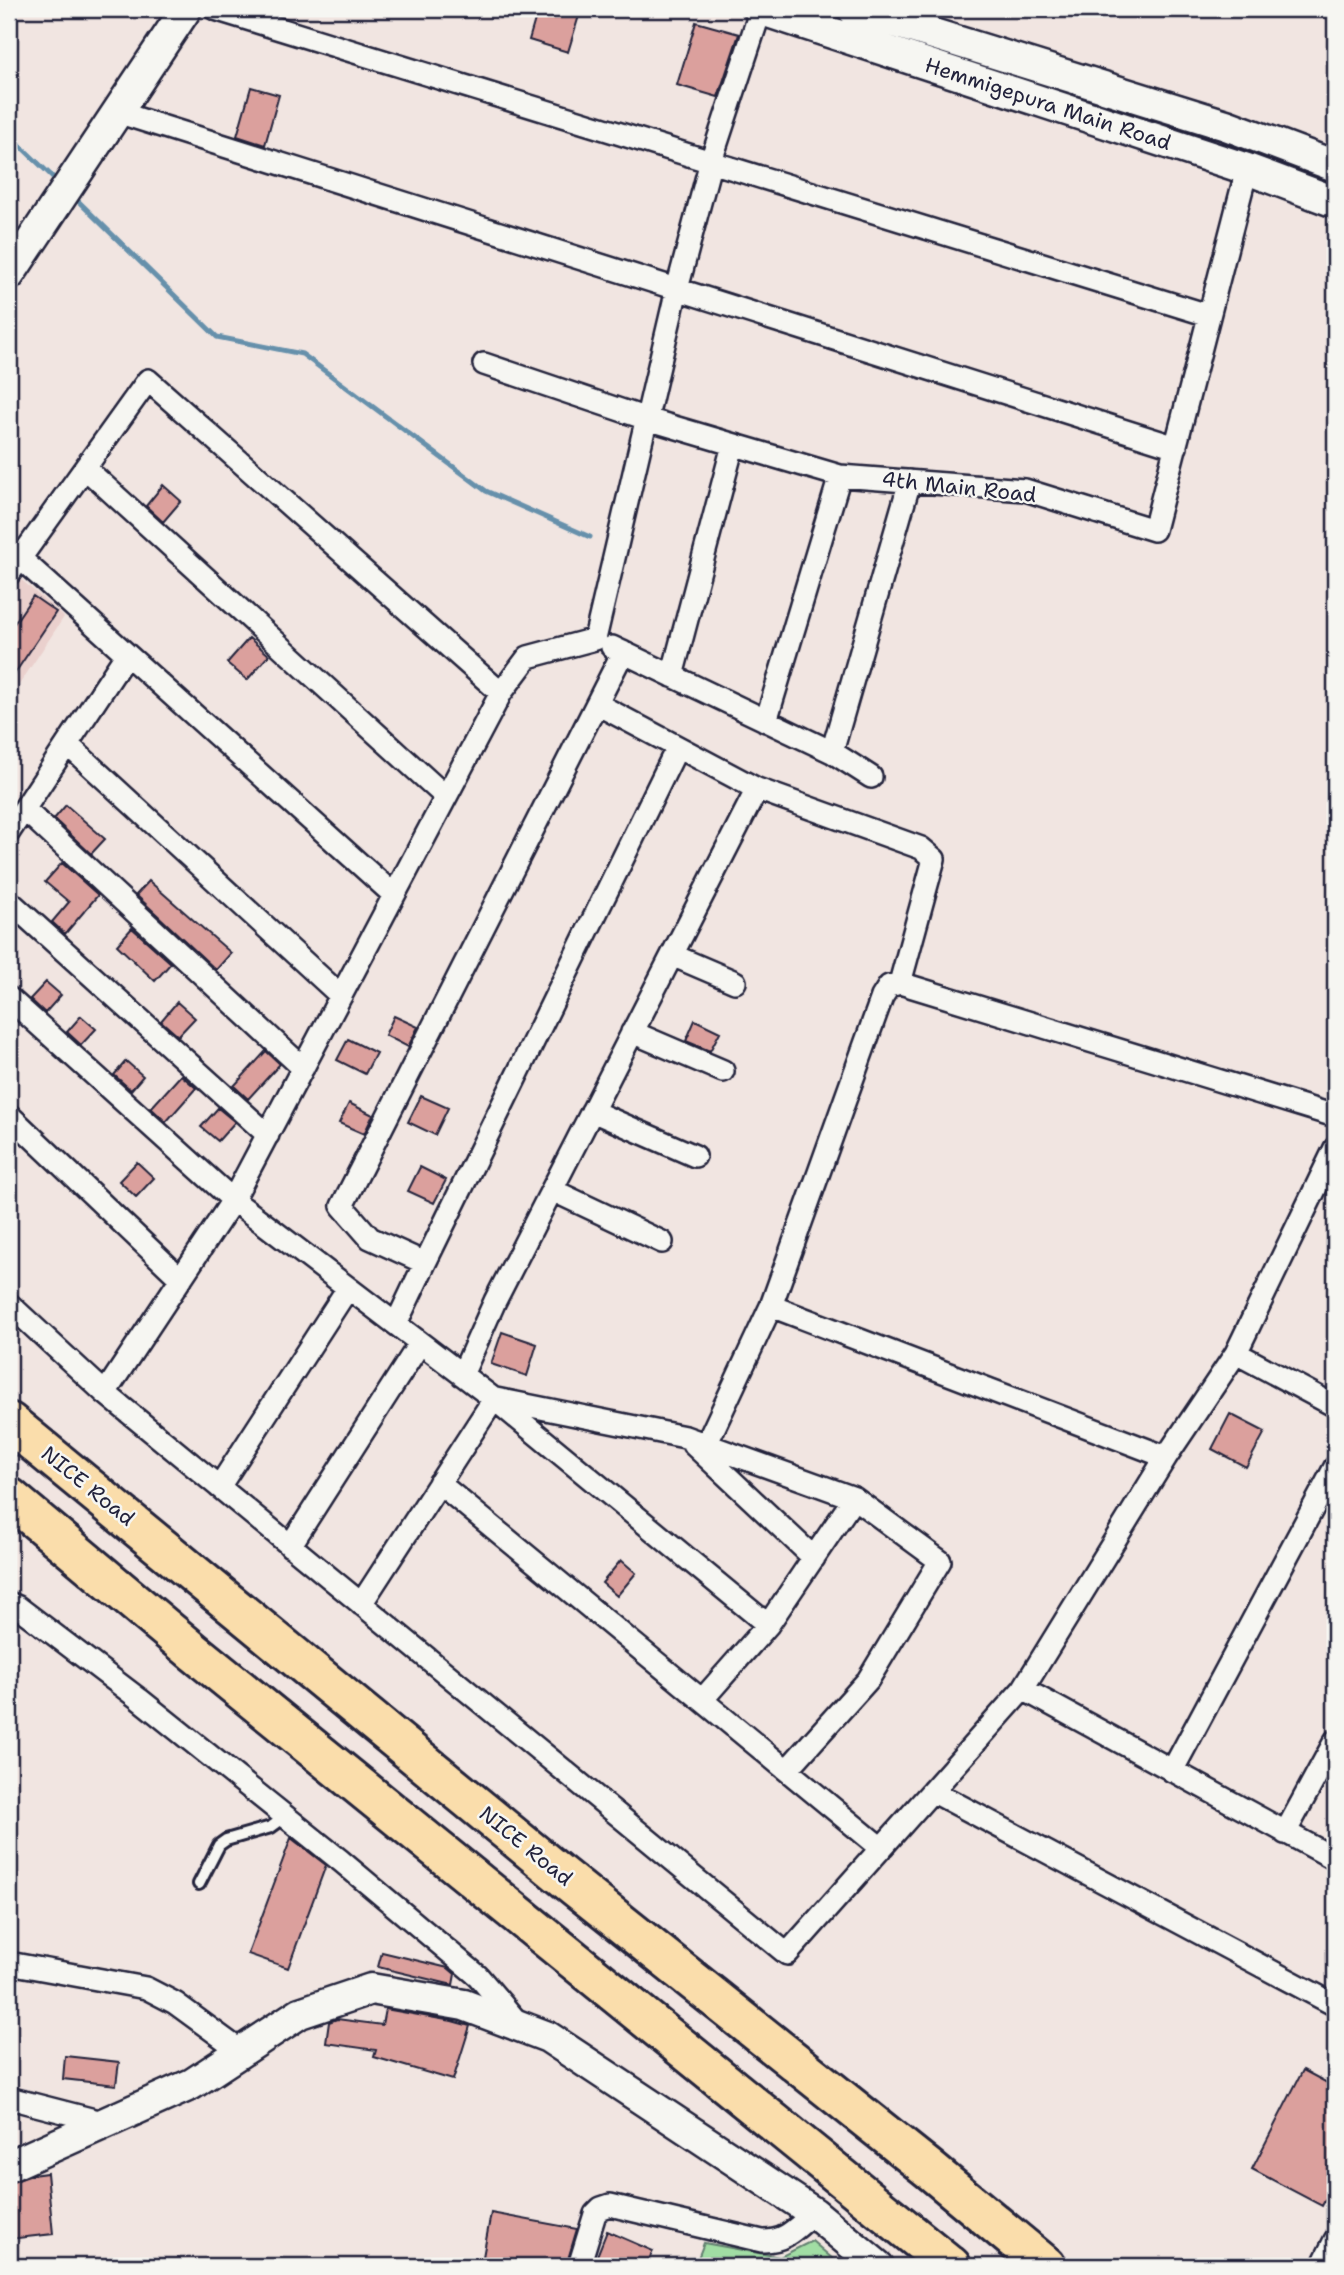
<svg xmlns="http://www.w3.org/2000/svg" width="1344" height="2275" font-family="'Shantell Sans',sans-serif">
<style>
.built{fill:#ead0cd}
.green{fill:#a1dda4;stroke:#628070;stroke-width:2}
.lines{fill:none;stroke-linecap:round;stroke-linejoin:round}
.stream{stroke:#6690ab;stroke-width:5}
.building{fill:#dba09d;stroke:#22223b;stroke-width:2}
.lane-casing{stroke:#22223b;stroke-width:16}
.street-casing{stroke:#22223b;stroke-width:26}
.secondary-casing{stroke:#22223b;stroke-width:35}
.highway-casing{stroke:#22223b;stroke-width:44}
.lane{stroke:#f6f6f2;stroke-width:10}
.street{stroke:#f6f6f2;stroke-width:21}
.secondary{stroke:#f6f6f2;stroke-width:30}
.highway{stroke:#faddab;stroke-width:38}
.labels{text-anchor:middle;stroke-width:5;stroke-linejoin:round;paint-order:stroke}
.street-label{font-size:21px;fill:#22223b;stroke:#f6f6f2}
</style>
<rect width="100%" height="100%" fill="#f1e5e1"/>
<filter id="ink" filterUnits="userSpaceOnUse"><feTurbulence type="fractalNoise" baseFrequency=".0143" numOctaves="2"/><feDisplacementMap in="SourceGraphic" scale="14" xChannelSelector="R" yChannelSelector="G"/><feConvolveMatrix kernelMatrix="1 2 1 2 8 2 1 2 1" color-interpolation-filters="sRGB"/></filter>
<g filter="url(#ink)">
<path class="built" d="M 9,569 L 64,617 L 9,700 Z"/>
<path class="green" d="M 812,2241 L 841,2266 L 695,2266 L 704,2243 L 780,2257 Z"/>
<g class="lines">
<path class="stream" d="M 9,135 L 59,183
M 74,197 L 217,337 L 302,354 L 486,491 L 590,537"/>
</g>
<path class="building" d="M 538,9 L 581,9 L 568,52 L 529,40 Z
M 696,22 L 739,34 L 718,97 L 677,85 Z
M 251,87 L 279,95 L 265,145 L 237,136 Z
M 163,485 L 181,501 L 163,522 L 146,506 Z
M 33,596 L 56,612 L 9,682 L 9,631 Z
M 249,638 L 269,655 L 247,680 L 227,663 Z
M 66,805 L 105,839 L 91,854 L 54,819 Z
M 62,863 L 98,895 L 65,934 L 52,922 L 69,902 L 45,882 Z
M 149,881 L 231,953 L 216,970 L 136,895 Z
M 132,928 L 171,963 L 155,981 L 117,945 Z
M 46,982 L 61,995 L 45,1013 L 30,999 Z
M 177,1002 L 195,1018 L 178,1036 L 161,1021 Z
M 81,1016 L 96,1029 L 81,1045 L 67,1032 Z
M 394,1016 L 418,1027 L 408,1047 L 385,1035 Z
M 695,1020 L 720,1032 L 710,1051 L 686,1041 Z
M 348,1039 L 376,1053 L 365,1074 L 337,1060 Z
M 266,1051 L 280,1064 L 248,1099 L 234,1086 Z
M 126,1061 L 143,1076 L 131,1090 L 114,1075 Z
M 181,1075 L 196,1088 L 166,1122 L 151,1108 Z
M 421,1096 L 448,1108 L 435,1135 L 408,1122 Z
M 349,1103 L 373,1115 L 364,1134 L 339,1123 Z
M 218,1108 L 235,1122 L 218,1141 L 201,1127 Z
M 137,1162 L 154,1178 L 136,1197 L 119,1181 Z
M 420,1167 L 446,1180 L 434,1203 L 408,1191 Z
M 502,1332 L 537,1344 L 527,1376 L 491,1364 Z
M 1230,1414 L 1265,1432 L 1246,1467 L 1212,1449 Z
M 621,1560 L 636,1573 L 617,1596 L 602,1583 Z
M 291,1838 L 326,1865 L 288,1968 L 248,1954 Z
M 382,1952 L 448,1968 L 455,1974 L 453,1985 L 378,1967 Z
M 385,2009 L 452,2021 L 470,2026 L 453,2080 L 374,2057 L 376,2050 L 326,2043 L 329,2022 L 337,2019 L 382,2025 Z
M 65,2056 L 119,2062 L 116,2085 L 63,2079 Z
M 1303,2070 L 1335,2087 L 1335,2181 L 1322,2206 L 1252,2169 Z
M 47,2173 L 53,2234 L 9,2239 L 9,2183 L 32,2175 Z
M 491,2213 L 577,2229 L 566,2266 L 531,2266 L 483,2257 Z
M 607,2231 L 653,2251 L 646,2266 L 593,2266 Z"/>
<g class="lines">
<g class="lane-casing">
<path id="lane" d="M 199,1884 L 219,1845 L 226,1840 L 271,1827 L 286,1816"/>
</g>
<g class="street-casing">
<path id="street" d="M 215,9 L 1208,315
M 117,112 L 1176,447
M 484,364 L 647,419 L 840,476 L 1025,490 L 1154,530 L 1247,169
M 85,468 L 446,797
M 20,558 L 394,895
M 9,574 L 148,380 L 501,693 L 233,1200 L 105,1393
M 612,647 L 832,752 L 910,481
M 672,676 L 733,445
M 501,693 L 528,657 L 595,639 L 677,289 L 711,161 L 761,9
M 766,721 L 840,476
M 67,744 L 341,996
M 832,752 L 871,777
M 757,789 L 921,848 L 934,859 L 900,983
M 24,809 L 303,1068
M 9,832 L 126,655
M 9,901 L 268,1135
M 672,955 L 735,982
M 9,998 L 233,1200 L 494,1399 L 768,1625
M 632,1032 L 723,1071
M 592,1111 L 695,1156
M 9,1115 L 181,1279
M 552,1190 L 662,1242
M 425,1263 L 677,748
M 9,1304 L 105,1393 L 787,1954 L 1023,1689 L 1166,1457 L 1236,1353 L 1335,1148
M 771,1306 L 1166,1457
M 396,1324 L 425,1263 L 370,1238 L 342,1206 L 623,652
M 1236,1353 L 1335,1406
M 462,1375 L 495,1301 L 757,789 L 597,704
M 496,1399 L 685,1437 L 854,1498 L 940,1561 L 868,1680 L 787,1770
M 693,1444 L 814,1558
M 706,1445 L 771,1306 L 882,997 L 889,986 L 900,983 L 1335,1116
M 439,1483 L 881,1848
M 219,1487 L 348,1288
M 290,1546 L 420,1343
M 9,1603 L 18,1607 L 139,1699 L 341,1861 L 478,1976 L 519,2024
M 361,1604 L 494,1399
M 1023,1689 L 1335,1859
M 702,1700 L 768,1625 L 854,1498
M 1172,1771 L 1335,1467
M 932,1791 L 1335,2005
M 1285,1833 L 1335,1741
M 9,1963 L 146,1988 L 175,2003 L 242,2052
M 9,2098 L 106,2123
M 579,2266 L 595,2214 L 601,2208 L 610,2205 L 762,2241 C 786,2242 796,2228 814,2213
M 1322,2266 L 1335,2240"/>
</g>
<g class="secondary-casing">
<path id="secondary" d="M 759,9 L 1247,169 L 1335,202
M 853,9 L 1226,125 L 1335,166
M 9,275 L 186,9
M 9,2166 L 192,2084 L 300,2013 L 371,1989 L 464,2005 L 548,2037 L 814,2213 L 878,2266"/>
</g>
<g class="highway-casing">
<path id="highway" d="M 9,1422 L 558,1873 L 929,2169 L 1046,2266
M 9,1497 L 194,1652 L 951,2266"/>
</g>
<use href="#lane" class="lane"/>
<use href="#street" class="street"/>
<use href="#secondary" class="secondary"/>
<use href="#highway" class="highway"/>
</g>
</g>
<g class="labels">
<g class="street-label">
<text transform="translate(1048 104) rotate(18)" y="7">Hemmigepura Main Road</text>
<text transform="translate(959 487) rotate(6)" y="7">4th Main Road</text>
<text transform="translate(88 1486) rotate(39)" y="7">NICE Road</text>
<text transform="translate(526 1846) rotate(39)" y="7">NICE Road</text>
</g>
</g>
<rect width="1344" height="2275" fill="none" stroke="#f6f6f2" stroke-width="35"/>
<rect x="18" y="18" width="1309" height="2240" fill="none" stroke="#22223b" stroke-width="2.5" filter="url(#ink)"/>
</svg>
